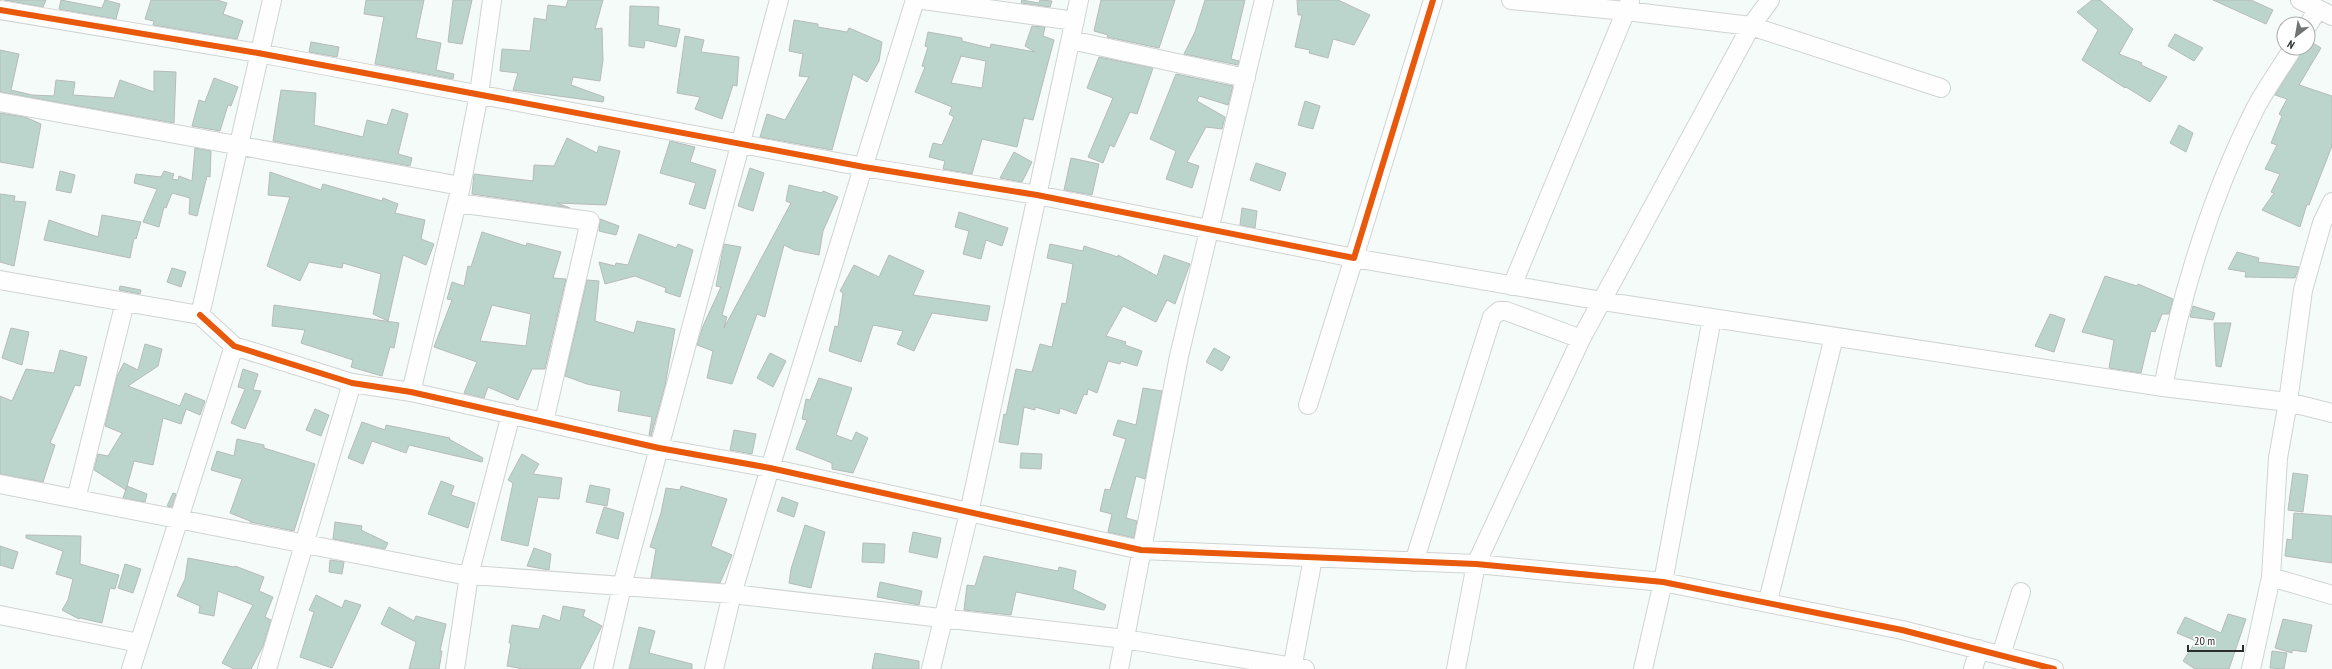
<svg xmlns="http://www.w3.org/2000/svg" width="2332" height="669" font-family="'PT Sans Narrow',sans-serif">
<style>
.building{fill:#bbd5cd;stroke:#b6bbb9;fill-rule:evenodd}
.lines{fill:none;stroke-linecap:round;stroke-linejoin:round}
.minor-casing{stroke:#cfd4d2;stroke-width:20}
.minor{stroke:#fefefe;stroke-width:18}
.cycleway-casing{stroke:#fff;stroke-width:8}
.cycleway{stroke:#e8590c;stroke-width:6}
</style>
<rect width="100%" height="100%" fill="#f5fbf8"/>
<path class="building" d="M 4,0 L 46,0 L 43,7 Z
M 61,0 L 102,8 L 105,0 L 120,4 L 116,19 L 59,9 Z
M 151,0 L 217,0 L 227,3 L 223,14 L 243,21 L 237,39 L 153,25 L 154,21 L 145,19 Z
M 366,0 L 424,0 L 416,38 L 441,43 L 436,70 L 454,74 L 453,79 L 375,64 L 384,17 L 364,14 Z
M 453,0 L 472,0 L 462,44 L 448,42 Z
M 568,0 L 603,0 L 595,29 L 602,28 L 603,60 L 600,81 L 573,77 L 571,85 L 604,97 L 603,102 L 513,90 L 518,73 L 500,71 L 502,49 L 530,51 L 534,18 L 546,20 L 548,5 L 566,7 Z
M 1022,0 L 1039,3 L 1040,0 L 1052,1 L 1050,7 L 1021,3 Z
M 1101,0 L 1175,0 L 1159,48 L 1107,37 L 1108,35 L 1094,31 Z
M 1205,0 L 1245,0 L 1231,59 L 1239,61 L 1238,65 L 1184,54 L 1195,32 Z
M 1297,0 L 1338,0 L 1370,15 L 1354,45 L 1333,39 L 1328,58 L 1309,53 L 1310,50 L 1295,47 L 1302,15 L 1298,15 Z
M 2092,0 L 2100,0 L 2133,29 L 2119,54 L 2142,63 L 2141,65 L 2167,77 L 2150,102 L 2126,87 L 2125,88 L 2082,60 L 2098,30 L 2077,12 Z
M 2213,0 L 2251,0 L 2273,10 L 2266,24 Z
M 630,6 L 659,7 L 658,25 L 680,29 L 676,47 L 645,40 L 644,48 L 629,46 Z
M 794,20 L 818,24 L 818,27 L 847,32 L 849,28 L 882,42 L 879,61 L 867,82 L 853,74 L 832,150 L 760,137 L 767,114 L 785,120 L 809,77 L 799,76 L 803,54 L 789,51 Z
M 1032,26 L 1045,27 L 1043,36 L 1054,40 L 1033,120 L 1024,118 L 1017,147 L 982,139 L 972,174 L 943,169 L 945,161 L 929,157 L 933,143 L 942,145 L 954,117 L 949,114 L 952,107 L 915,92 L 925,67 L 922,66 L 928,47 L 925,46 L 928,32 L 962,38 L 962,41 L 990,48 L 991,44 L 1035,52 L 1025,46 ZM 961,56 L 986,61 L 982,88 L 951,83 Z
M 2175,34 L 2203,48 L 2194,61 L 2168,46 Z
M 685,36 L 704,40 L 701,52 L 739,57 L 737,86 L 733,85 L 722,119 L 695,109 L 700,97 L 677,93 Z
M 2308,40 L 2321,48 L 2299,85 L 2332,96 L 2332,146 L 2309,205 L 2307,204 L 2300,227 L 2262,210 L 2274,193 L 2271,192 L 2280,174 L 2265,169 L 2277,145 L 2271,143 L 2282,116 L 2279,114 L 2287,99 L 2275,95 L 2304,48 L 2308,48 Z
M 311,42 L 339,47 L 337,57 L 309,52 Z
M 0,50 L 19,54 L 11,90 L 32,95 L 54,96 L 56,80 L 75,82 L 73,95 L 114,98 L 120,80 L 154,92 L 154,71 L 176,72 L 174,123 L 0,92 Z
M 1099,57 L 1153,68 L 1137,114 L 1130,112 L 1114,147 L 1110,145 L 1103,163 L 1088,157 L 1113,98 L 1087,88 Z
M 1176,74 L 1233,86 L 1228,105 L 1199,96 L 1197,101 L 1225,117 L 1222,129 L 1206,127 L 1187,162 L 1199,166 L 1192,188 L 1166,179 L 1176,151 L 1150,139 Z
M 214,78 L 238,87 L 231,106 L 228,105 L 220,131 L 192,126 L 199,100 L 205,102 Z
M 281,90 L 316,93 L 314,125 L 363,137 L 367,120 L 387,125 L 392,109 L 408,114 L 398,154 L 412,158 L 410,166 L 273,141 Z
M 1305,101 L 1320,106 L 1313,129 L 1298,125 Z
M 0,113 L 25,117 L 41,124 L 33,168 L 0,162 Z
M 2179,125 L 2193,133 L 2186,152 L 2170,143 Z
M 567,138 L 597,153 L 599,146 L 620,151 L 606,205 L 557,203 L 570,208 L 472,194 L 474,174 L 533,181 L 534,165 L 554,166 Z
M 670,141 L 695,147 L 690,162 L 716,170 L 705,209 L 689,204 L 696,183 L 660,173 Z
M 195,148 L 211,151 L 210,177 L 207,176 L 197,216 L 189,214 L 190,198 L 172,193 L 166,208 L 164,207 L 159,227 L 143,222 L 157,189 L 134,183 L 136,174 L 161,177 L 164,171 L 174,174 L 172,179 L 178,180 L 179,176 L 192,181 Z
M 1014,152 L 1032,162 L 1022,182 L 1000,178 Z
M 1071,158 L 1099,164 L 1092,195 L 1064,190 Z
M 1256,163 L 1286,173 L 1280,191 L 1250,180 Z
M 750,168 L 764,173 L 753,211 L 738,206 Z
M 60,171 L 75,175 L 71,193 L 56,190 Z
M 270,172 L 321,190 L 323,184 L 382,201 L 383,198 L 398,204 L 395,213 L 425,220 L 421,239 L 434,244 L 426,265 L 403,255 L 388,321 L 373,314 L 381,274 L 343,263 L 342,268 L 309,262 L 300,281 L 267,266 L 290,197 L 268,195 Z
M 789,185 L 822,193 L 823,191 L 838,197 L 823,231 L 819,255 L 794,250 L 784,245 L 765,317 L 757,314 L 732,384 L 707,378 L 713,351 L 697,345 L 703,326 L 721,287 L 716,286 L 724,244 L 741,247 L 722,315 L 727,317 L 724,328 L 791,203 L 786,201 Z
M 0,194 L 15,196 L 14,201 L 26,202 L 14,266 L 0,262 Z
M 1242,208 L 1257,211 L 1255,228 L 1240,225 Z
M 959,212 L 1008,228 L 1002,246 L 986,240 L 981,259 L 963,254 L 969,231 L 955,227 Z
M 102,215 L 141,222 L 136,239 L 134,238 L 130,258 L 44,240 L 49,220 L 98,237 Z
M 600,219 L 619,226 L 616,235 L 599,231 Z
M 482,232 L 526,246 L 527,243 L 561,252 L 553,278 L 566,279 L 545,369 L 532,369 L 518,400 L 488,387 L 484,398 L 464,393 L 477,362 L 434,347 L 452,300 L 447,299 L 452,282 L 464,286 L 468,266 L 471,267 ZM 492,305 L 531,314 L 526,346 L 480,341 Z
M 639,234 L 676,248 L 678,244 L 693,250 L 680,297 L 665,292 L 666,288 L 635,276 L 605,284 L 599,262 L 615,266 L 616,263 L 628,265 Z
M 1050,244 L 1083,251 L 1084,246 L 1118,257 L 1118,255 L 1157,276 L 1164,255 L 1190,264 L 1175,304 L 1167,300 L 1156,322 L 1123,306 L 1106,336 L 1126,342 L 1125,345 L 1142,351 L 1137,366 L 1121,361 L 1120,364 L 1108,361 L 1097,393 L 1088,389 L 1087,395 L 1084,394 L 1076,414 L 1060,408 L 1059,414 L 1035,407 L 1035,410 L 1024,407 L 1018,445 L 999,442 L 1004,414 L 1006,415 L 1016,369 L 1032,372 L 1040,344 L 1052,347 L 1062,303 L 1066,304 L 1073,264 L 1047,258 Z
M 2237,252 L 2259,258 L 2258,262 L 2299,267 L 2295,278 L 2245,277 L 2246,272 L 2228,269 Z
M 889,255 L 924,271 L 913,295 L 990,306 L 987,321 L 932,313 L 914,351 L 897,344 L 903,331 L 873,325 L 861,362 L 829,351 L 835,326 L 838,327 L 843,293 L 840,291 L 854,265 L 879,277 Z
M 172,268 L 186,272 L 181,287 L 167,282 Z
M 2105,276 L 2137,286 L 2138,284 L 2173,299 L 2169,314 L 2162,314 L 2155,332 L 2151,331 L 2141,373 L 2109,368 L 2114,340 L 2082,332 Z
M 587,280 L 599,281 L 595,321 L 634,333 L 637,321 L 675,329 L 665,386 L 651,436 L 649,435 L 652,417 L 618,411 L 621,391 L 587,384 L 565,376 Z
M 120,286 L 141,290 L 140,294 L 119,290 Z
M 274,305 L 399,323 L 394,348 L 390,347 L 382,376 L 351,367 L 353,360 L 301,343 L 305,330 L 272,326 Z
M 2193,306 L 2215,313 L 2213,320 L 2190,317 Z
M 2050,314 L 2065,319 L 2054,352 L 2035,346 Z
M 2214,323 L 2231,323 L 2221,367 L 2216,366 Z
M 11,328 L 29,332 L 22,365 L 2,358 Z
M 145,344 L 162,349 L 158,366 L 128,386 L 180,406 L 185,393 L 205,401 L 200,415 L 186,409 L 181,424 L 163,418 L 153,465 L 134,461 L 126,490 L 94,470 L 98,454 L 108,456 L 122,433 L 105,426 L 117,376 L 124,363 L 138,370 Z
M 1214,348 L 1230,357 L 1222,371 L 1206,362 Z
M 60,350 L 87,357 L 80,386 L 75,385 L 50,443 L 55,445 L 43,482 L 0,474 L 0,396 L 12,401 L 26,369 L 54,373 Z
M 770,353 L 786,361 L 773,387 L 757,378 Z
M 243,369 L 258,374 L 253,390 L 261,391 L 245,429 L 231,423 L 245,389 L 238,387 Z
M 819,378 L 852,388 L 836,435 L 852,441 L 856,432 L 868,438 L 853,473 L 832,469 L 832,463 L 796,449 L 807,420 L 802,419 L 806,399 L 810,400 Z
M 1143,388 L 1162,391 L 1145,479 L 1136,476 L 1126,518 L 1137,521 L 1134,538 L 1108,532 L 1112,514 L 1100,511 L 1105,489 L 1110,490 L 1126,439 L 1113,435 L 1118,420 L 1136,425 Z
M 315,409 L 329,415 L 321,436 L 306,430 Z
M 362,422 L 385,430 L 386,425 L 450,438 L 449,439 L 483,458 L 482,462 L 409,445 L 406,453 L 372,441 L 363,464 L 348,458 Z
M 734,430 L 756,434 L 752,454 L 730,450 Z
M 237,439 L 264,445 L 264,448 L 315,464 L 294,531 L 250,522 L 250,521 L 230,513 L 242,479 L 211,470 L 217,451 L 234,456 Z
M 1021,453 L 1042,454 L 1041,469 L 1020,468 Z
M 522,454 L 539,464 L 533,474 L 562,478 L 559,499 L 538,497 L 528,546 L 501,540 L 513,483 L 508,480 Z
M 2293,473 L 2308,475 L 2303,512 L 2288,510 Z
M 441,481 L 454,486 L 451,495 L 475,503 L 468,528 L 428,514 Z
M 590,485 L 610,489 L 607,506 L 586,502 Z
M 127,486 L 147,494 L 145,502 L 123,498 Z
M 681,486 L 727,499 L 711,546 L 732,555 L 720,583 L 651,578 L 656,549 L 650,547 L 661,513 L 666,488 L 680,490 Z
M 173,493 L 176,494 L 172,507 L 167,506 Z
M 782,497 L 798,503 L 794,517 L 777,511 Z
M 604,507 L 624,513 L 618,539 L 596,533 Z
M 2294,513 L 2332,516 L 2332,563 L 2285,556 L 2287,539 L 2292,540 Z
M 335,522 L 362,526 L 361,530 L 388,543 L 385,549 L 333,539 Z
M 805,525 L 825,532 L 811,588 L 789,583 L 791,569 Z
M 913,532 L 941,538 L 937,558 L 909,552 Z
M 26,535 L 81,536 L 80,564 L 119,575 L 115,589 L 110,588 L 102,623 L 80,618 L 79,619 L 62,610 L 68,600 L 73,579 L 56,574 L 63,551 L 26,538 Z
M 863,543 L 885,544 L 884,563 L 862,562 Z
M 0,546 L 18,552 L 13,569 L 0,565 Z
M 534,548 L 551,554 L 549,570 L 527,566 Z
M 984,556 L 1058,571 L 1059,567 L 1076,571 L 1073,589 L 1106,605 L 1104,610 L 1016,592 L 1011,615 L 964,610 L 967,585 L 975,586 Z
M 188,558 L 234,567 L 235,566 L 264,577 L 259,591 L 273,597 L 265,617 L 271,620 L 263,646 L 251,669 L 234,669 L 222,663 L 253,605 L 218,591 L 214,616 L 199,613 L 200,606 L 177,596 L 185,579 Z
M 330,560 L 344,562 L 342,574 L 329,572 Z
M 125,564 L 141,569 L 133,593 L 118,588 Z
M 880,582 L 922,591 L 919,605 L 877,597 Z
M 316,595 L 342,608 L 345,600 L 361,605 L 332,668 L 300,657 L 314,612 L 309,610 Z
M 563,606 L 585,610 L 583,616 L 602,626 L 580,669 L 523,669 L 507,666 L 511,643 L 509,643 L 512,625 L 539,629 L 543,615 L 560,621 Z
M 389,607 L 414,621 L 416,616 L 446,624 L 440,651 L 442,651 L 439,669 L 409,669 L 416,642 L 381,624 Z
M 2228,614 L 2246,619 L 2229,669 L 2195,669 L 2183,661 L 2196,641 L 2177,633 L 2185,617 L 2221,633 Z
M 2283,619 L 2312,625 L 2306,652 L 2292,650 L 2292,653 L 2275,648 Z
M 639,627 L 655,631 L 649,653 L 692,664 L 692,669 L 629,669 Z
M 2272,651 L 2287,653 L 2284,669 L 2270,668 Z
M 875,653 L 919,661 L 919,669 L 872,669 Z"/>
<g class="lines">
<g class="minor-casing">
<path id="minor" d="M 923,0 L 1075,21
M 1511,0 L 1626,11 L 1751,26 L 1941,88
M 2300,0 L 2332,16
M 0,10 L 258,53 L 864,167 L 1037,195 L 1354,258 L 1433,0
M 2308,25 L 2318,9
M 1071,40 L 1246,78
M 2293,48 C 2281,67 2267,87 2256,107 C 2212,194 2182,291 2163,387 L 2288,402 L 2332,413
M 0,102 L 461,186
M 457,203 L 590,221 L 544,422
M 0,280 L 200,315 L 272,0
M 1512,286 L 1630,1
M 200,315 L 234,346 L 352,383 L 411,392 L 659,448 L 770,468 L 1141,550 L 1476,564 L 1663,582 L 1902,630 L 2054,669
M 411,392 L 461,186 L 479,94 L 492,0
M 1308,405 L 1354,258 L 1602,301 L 2163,387
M 0,484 L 458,574 L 732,594 L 1125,639 L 1305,669
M 76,499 L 125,302
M 1414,562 L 1492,317 L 1499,311 L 1506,311 L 1581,339
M 2271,577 L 2332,595
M 1768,601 L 1834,337
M 0,615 L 139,643
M 2001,655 L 2021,592
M 131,669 L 234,346
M 267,669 L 352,383
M 455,669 L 469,575 L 511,414
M 603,669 L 622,586 L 779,0
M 714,669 L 732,594 L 770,468 L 915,0
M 931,669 L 969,513 L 1079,0
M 1119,669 L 1179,356 L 1264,0
M 1292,669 L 1313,558
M 1456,669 L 1476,564 L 1581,339 L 1751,26 L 1770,0
M 1643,669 L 1663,582 L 1712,318
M 1973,669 L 1979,649
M 2251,669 L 2271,577 L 2278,458 L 2288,402 L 2303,290 L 2322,223 L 2332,202"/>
</g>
<use href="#minor" class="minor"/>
<g class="cycleway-casing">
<path id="cycleway" d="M 0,10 L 258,53 L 864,167 L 1037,195 L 1354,258 L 1433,0
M 200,315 L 234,346 L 352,383 L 411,392 L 659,448 L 770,468 L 1141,550 L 1476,564 L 1663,582 L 1902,630 L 2054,669"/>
</g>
<use href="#cycleway" class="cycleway"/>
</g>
<g transform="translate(2296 36) rotate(211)"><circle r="19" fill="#ffffff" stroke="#a9abab"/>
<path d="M0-3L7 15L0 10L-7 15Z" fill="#707573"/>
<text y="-6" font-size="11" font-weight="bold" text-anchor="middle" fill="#292d2c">N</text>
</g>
<path d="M2188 645v6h55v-6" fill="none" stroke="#292d2c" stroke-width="2"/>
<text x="2194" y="645" font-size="12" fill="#292d2c" stroke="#ffffff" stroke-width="3" paint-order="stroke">20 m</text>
</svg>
